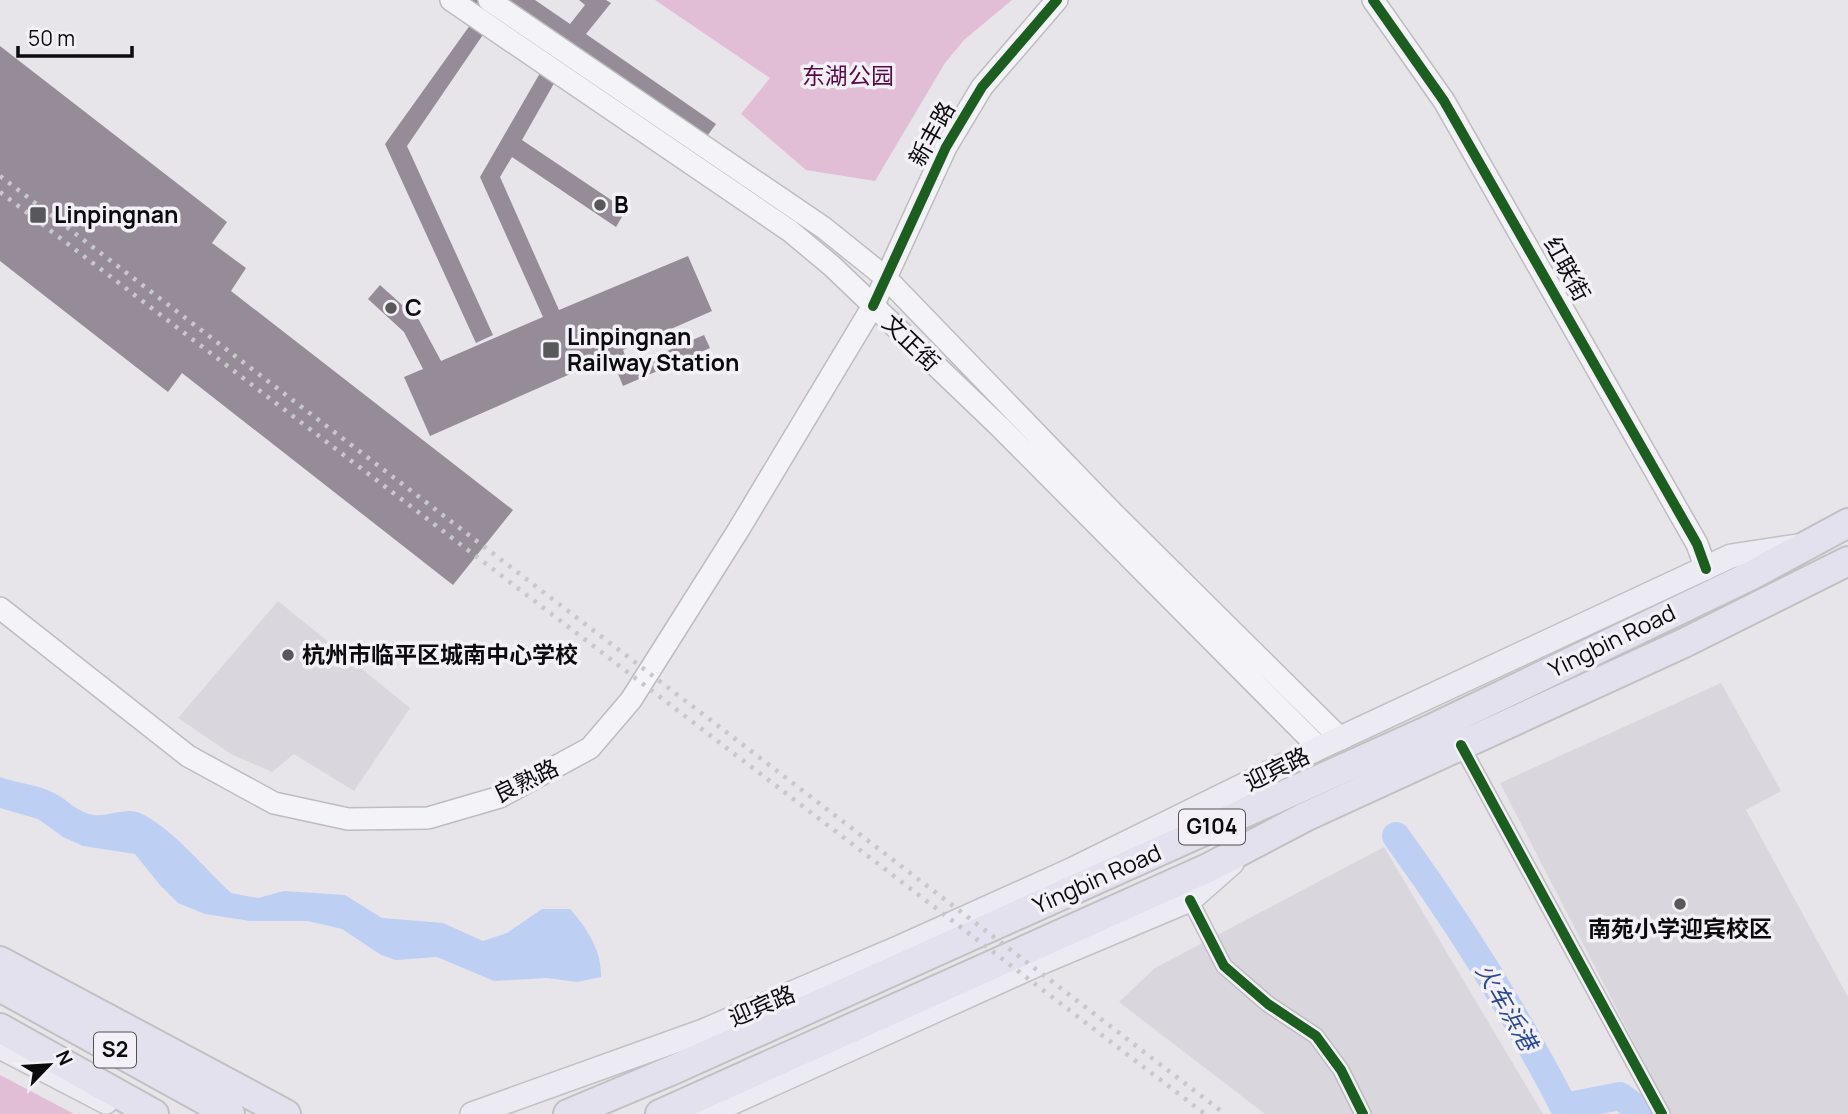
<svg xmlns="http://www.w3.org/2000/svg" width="1848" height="1114" font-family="Manrope,'Noto Sans SC',sans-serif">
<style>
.built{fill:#d9d6de}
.green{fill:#e2bdd6}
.water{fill:#becff4}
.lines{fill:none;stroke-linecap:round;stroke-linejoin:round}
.river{stroke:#becff4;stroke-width:28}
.building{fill:#958c97}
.street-casing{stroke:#bdbcbf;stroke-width:18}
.secondary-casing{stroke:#bdbcbf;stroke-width:24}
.primary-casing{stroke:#c1c0c2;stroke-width:26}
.highway-casing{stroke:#c1c0c2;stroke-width:32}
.street{stroke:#fbfbfc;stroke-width:14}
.secondary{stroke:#f4f3f7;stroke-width:21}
.primary{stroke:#ecebf3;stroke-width:23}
.highway{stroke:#e2e1ed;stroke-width:28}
.rail{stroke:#c8c8ca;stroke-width:4.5;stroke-dasharray:3.5 7;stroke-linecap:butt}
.cycleway-casing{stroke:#f3f1f7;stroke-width:15}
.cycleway{stroke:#1b5e20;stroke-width:10}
.poi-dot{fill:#58575a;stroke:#f3f1f7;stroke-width:2.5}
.labels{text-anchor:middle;stroke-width:7;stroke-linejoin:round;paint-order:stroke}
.shield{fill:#f3f1f7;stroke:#515053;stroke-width:2}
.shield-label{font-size:21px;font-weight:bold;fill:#0b0b0d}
.park-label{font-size:23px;fill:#590845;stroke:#f3f1f7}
.street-label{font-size:23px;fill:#0b0b0d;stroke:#f3f1f7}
.poi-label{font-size:23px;font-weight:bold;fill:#0b0b0d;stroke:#f3f1f7;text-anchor:start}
.water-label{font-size:24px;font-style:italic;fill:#2d4994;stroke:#f3f1f7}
</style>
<rect width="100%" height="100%" fill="#e7e5e9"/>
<path class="built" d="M 278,601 L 410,708 L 354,791 L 294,754 L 272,772 L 231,754 L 178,718 Z
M 1721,683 L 1781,791 L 1746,810 L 1848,997 L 1848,1114 L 1671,1114 L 1500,783 Z
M 1384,847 L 1543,1114 L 1265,1114 L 1119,1002 L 1155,968 Z"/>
<path class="green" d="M 655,0 L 1012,0 L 964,40 L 945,63 L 875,181 L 806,170 L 741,114 L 770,78 Z
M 0,1075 L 74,1114 L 0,1114 Z"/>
<path class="water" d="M 0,777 C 19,784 38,784 56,794 C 69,801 78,813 94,815 C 110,817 127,806 142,814 C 173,829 205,869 231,893 L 258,898 L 284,891 L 345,895 L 382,918 L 443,923 L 483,941 L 507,933 L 542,909 L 570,909 C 587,928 602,951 601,977 L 577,982 L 547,978 L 494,981 L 437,957 L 396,960 L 381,955 L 342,929 L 308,921 L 250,921 L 205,914 L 178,903 L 160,885 L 135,854 L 83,846 L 63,837 L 38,819 L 0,808 Z"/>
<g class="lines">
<path class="river" d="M 1396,836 C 1458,922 1515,1012 1564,1107 L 1620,1096 L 1644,1114"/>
</g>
<path class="building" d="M 458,0 L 535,0 L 570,24 L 585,5 L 579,0 L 606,0 L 611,3 L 586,34 L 716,124 L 689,161 L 561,71 L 522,140 L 626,210 L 616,227 L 512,157 L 500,177 L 559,310 L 688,256 L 712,311 L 623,350 L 630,367 L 704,335 L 710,348 L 623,386 L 611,356 L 430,436 L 404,377 L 423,369 L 404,332 L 368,299 L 380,285 L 419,320 L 441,361 L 543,317 L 480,177 L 547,61 L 491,23 L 407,146 L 493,335 L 476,343 L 385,144 L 478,14 Z
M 0,46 L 227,222 L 212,243 L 246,268 L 231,291 L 513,510 L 453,585 L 182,373 L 168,392 L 0,261 Z"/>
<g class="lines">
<g class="street-casing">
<path id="street" d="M 1461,745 L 1662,1114
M 1190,900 L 1224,966 L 1268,1004 L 1316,1036 L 1341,1070 L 1363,1114"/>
</g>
<g class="secondary-casing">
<path id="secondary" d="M 451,0 L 790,231 L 832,266 L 1000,427 L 1319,748
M 489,0 L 824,228 L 885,277 L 1114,514 L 1341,739
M 1373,0 L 1444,101 L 1697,544 L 1706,569
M 0,608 L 188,756 L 274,803 L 348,819 L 428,818 L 500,797 L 590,748 L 631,700 L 739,529 L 873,306 L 946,147 L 982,87 L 1057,0"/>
</g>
<g class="primary-casing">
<path id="primary" d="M 0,1047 L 106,1102
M 472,1114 L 703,1031 L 900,947 L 1071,870 L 1319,748 L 1731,556 L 1797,546
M 707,1114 L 1045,961 L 1190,900 L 1232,863"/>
</g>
<g class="highway-casing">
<path id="highway" d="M 0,961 L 286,1114
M 0,987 L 230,1114
M 0,1028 L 154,1114
M 568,1114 L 675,1069 L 1431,729 L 1750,576 L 1848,523
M 660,1114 L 1210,867 L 1305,817 L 1684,643 L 1848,561"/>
</g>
<use href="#street" class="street"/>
<use href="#secondary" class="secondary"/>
<use href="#primary" class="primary"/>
<use href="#highway" class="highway"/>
<path class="rail" d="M 0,176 L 1225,1114
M 0,192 L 1205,1114"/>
<g class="cycleway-casing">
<path id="cycleway" d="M 1373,0 L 1444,101 L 1697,544 L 1706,569
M 873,306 L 946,147 L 982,87 L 1057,0
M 1461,745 L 1662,1114
M 1190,900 L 1224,966 L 1268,1004 L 1316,1036 L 1341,1070 L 1363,1114"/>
</g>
<use href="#cycleway" class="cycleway"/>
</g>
<g class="poi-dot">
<circle cx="600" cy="205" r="7"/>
<rect x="29" y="206" width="18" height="18" rx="3.5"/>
<circle cx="391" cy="308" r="7"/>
<rect x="542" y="341" width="18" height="18" rx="3.5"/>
<circle cx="288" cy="655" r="7"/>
<circle cx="1680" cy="904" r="7"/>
</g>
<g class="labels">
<g class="shield">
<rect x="1179" y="809.5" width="66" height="35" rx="5"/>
<rect x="94" y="1032.5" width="42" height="35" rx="5"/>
</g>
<g class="shield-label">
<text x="1212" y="834">G104</text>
<text x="115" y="1057">S2</text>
</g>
<g class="park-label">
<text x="848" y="84">东湖公园</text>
</g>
<g class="street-label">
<text transform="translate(932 134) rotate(-61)" y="8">新丰路</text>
<text transform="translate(1567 269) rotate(61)" y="8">红联街</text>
<text transform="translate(911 343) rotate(44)" y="8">文正街</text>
<text transform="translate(1612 641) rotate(-26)" y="8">Yingbin Road</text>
<text transform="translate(1277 769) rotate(-26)" y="8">迎宾路</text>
<text transform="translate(526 781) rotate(-26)" y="8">良熟路</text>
<text transform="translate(1097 879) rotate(-24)" y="8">Yingbin Road</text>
<text transform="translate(762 1006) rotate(-23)" y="8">迎宾路</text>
</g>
<g class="poi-label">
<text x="614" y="213">B</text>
<text x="54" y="223">Linpingnan</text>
<text x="405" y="316">C</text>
<text x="567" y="345">Linpingnan<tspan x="567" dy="26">Railway Station</tspan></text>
<text x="302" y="663">杭州市临平区城南中心学校</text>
<text x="1680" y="937" text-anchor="middle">南苑小学迎宾校区</text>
</g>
<g class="water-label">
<text transform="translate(1506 1007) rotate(60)" y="8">火车浜港</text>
</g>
</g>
<g transform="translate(49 1065) rotate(65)" stroke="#f3f1f7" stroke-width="5" paint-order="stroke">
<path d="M0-5L12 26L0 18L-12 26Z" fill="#0b0b0d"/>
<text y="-10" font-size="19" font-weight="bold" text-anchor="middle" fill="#0b0b0d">N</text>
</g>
<path d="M18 46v10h114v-10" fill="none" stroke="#0b0b0d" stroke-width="3.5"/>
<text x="28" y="46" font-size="21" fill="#0b0b0d" stroke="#f3f1f7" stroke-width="5" paint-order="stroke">50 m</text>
</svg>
